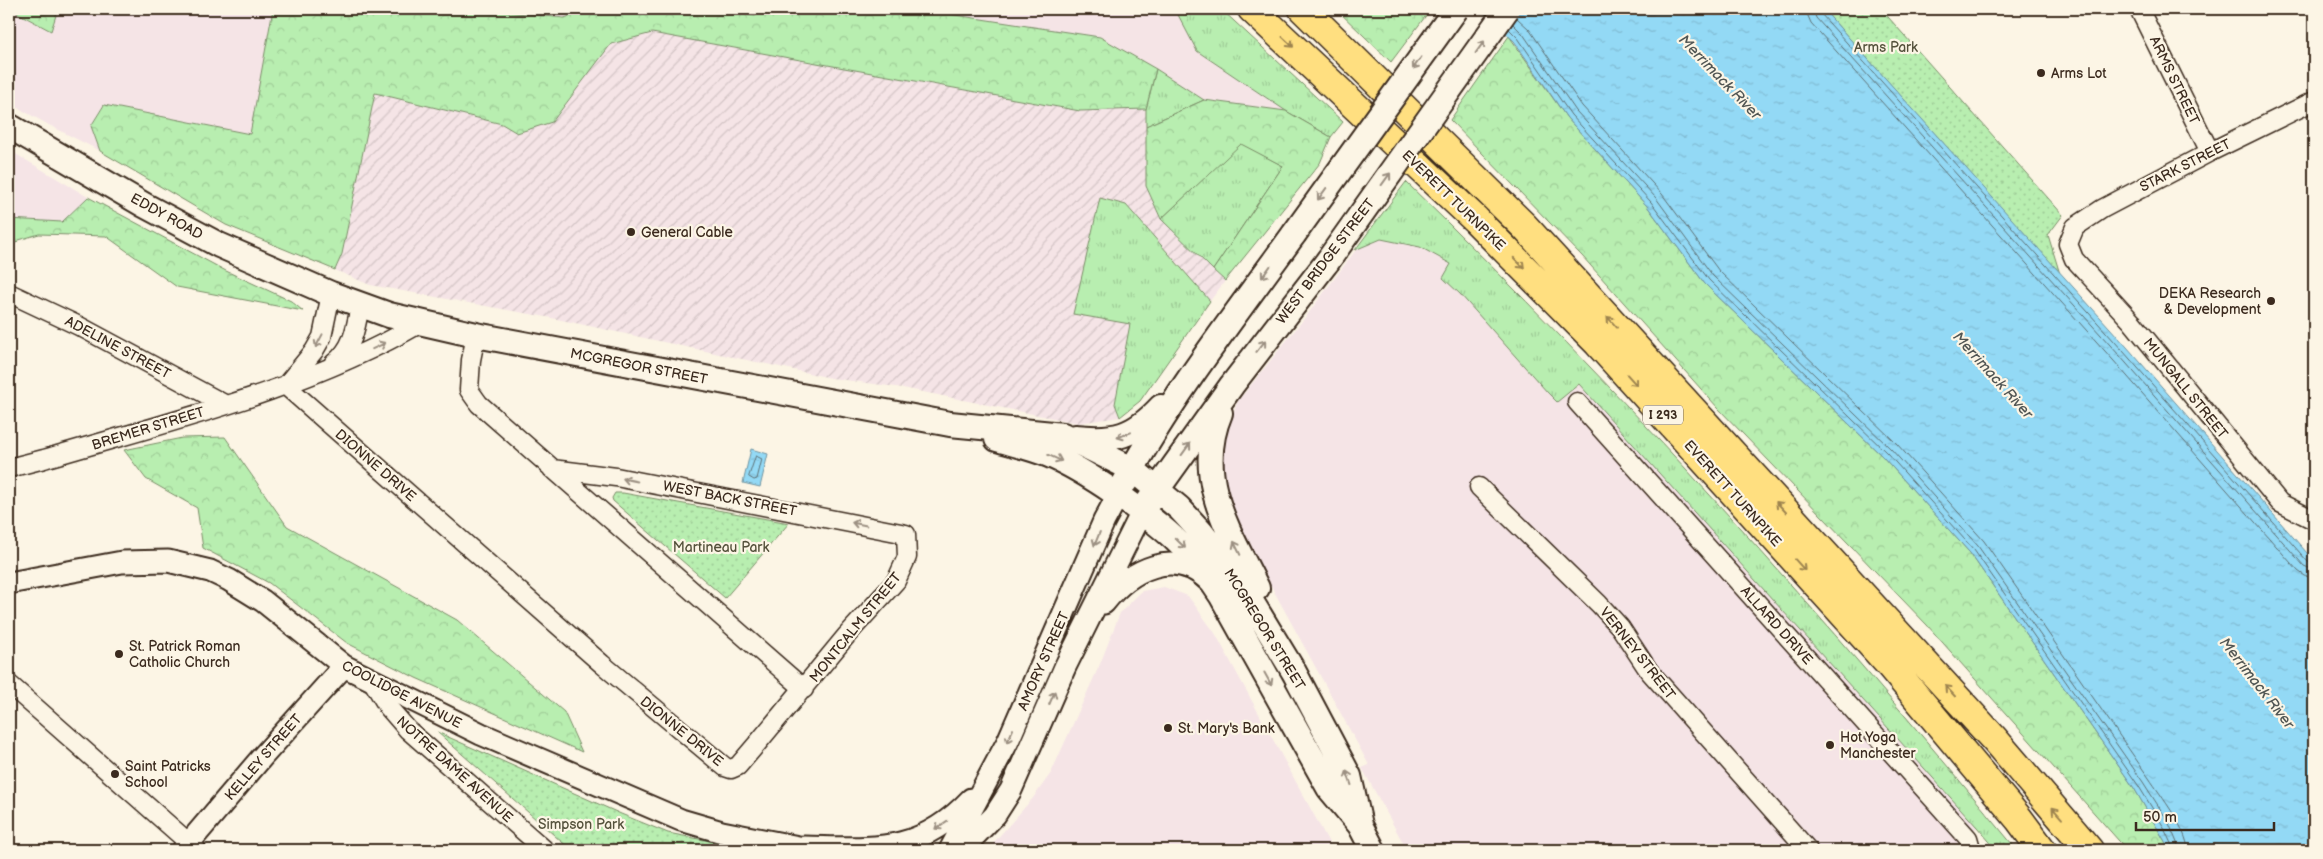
<svg xmlns="http://www.w3.org/2000/svg" width="2323" height="859" font-family="'Balsamiq Sans',sans-serif">
<style>
.built{fill:#f5e4e6}
.industrial{fill:url(#industrial-furrows)}
.grass{fill:url(#grass-tufts);stroke:#7a8c67}
.forest{fill:url(#forest-crowns);stroke:#7a8c67}
.park{fill:url(#park-dots);stroke:#7a8c67}
.water{fill:url(#water-ripples);stroke:#70939f}
.lines{fill:none;stroke-linecap:round;stroke-linejoin:round}
.shore{stroke:#5e7074;stroke-width:1}
.minor-casing{stroke:#3b2a1e;stroke-width:21}
.tertiary-casing{stroke:#3b2a1e;stroke-width:25}
.secondary-casing{stroke:#3b2a1e;stroke-width:28}
.motorway-casing{stroke:#3b2a1e;stroke-width:31}
.minor{stroke:#fcf5e5;stroke-width:18}
.tertiary{stroke:#fcf5e5;stroke-width:21}
.secondary{stroke:#fcf5e5;stroke-width:24}
.motorway{stroke:#ffdf80;stroke-width:28}
.secondary-bridge-casing{stroke:#3b2a1e;stroke-width:28;stroke-linecap:butt}
.secondary-bridge{stroke:#fcf5e5;stroke-width:24}
.oneway{stroke:#9d844f}
.oneway2{stroke:#9c9082}
.poi-dot{fill:#3b2a1e;stroke:#fcf5e5;stroke-width:2}
.labels{text-anchor:middle;stroke-width:4.5;stroke-linejoin:round;paint-order:stroke}
.shield{fill:#fcf5e5;stroke:#75675a;stroke-width:1}
.shield-label{font-size:12px;font-weight:bold;fill:#3b2a1e}
.park-label{font-size:14px;fill:#54513b;stroke:#fcf5e5}
.poi-label{font-size:14px;fill:#3b2a1e;stroke:#fcf5e5;text-anchor:start}
.street-label{font-size:14px;fill:#3b2a1e;stroke:#fcf5e5}
.water-label{font-size:15px;font-style:italic;fill:#515654;stroke:#fcf5e5}
</style>
<defs>
<pattern id="industrial-furrows" width="10" height="10" patternUnits="userSpaceOnUse" patternTransform="scale(1.25)"><rect width="10" height="10" fill="#f5e4e6"/><path d="M-1 1l2-2M0 10L10 0M9 11l2-2" fill="none" stroke="#d3c4c5"/></pattern>
<pattern id="grass-tufts" width="24" height="20" patternUnits="userSpaceOnUse" patternTransform="scale(1.25)"><rect width="24" height="20" fill="#b8eeb0"/><path d="M3 7l-1-3M5 7V3M7 7l1-3M15 17l-1-3M17 17v-4M19 17l1-3" fill="none" stroke="#9fcc97"/></pattern>
<pattern id="forest-crowns" width="20" height="18" patternUnits="userSpaceOnUse" patternTransform="scale(1.25)"><rect width="20" height="18" fill="#b8eeb0"/><path d="M2 6a3 3 0 1 1 6 0M12 15a3 3 0 1 1 6 0" fill="none" stroke="#9fcc97"/></pattern>
<pattern id="park-dots" width="8" height="8" patternUnits="userSpaceOnUse" patternTransform="scale(1.25)"><rect width="8" height="8" fill="#b8eeb0"/><path d="M2 2h.1M6 6h.1" fill="none" stroke="#9fcc97" stroke-width="1.8" stroke-linecap="round"/></pattern>
<pattern id="water-ripples" width="26" height="14" patternUnits="userSpaceOnUse" patternTransform="scale(1.25)"><rect width="26" height="14" fill="#93d9f5"/><path d="M2 4q2-2 4 0t4 0M15 11q2-2 4 0t4 0" fill="none" stroke="#80bad2"/></pattern>
</defs>
<rect width="100%" height="100%" fill="#fcf5e5"/>
<filter id="ink" filterUnits="userSpaceOnUse"><feTurbulence type="fractalNoise" baseFrequency=".02" numOctaves="2"/><feDisplacementMap in="SourceGraphic" scale="10" xChannelSelector="R" yChannelSelector="G"/><feConvolveMatrix kernelMatrix="1 2 1 2 8 2 1 2 1" color-interpolation-filters="sRGB"/></filter>
<g filter="url(#ink)">
<path class="built" d="M 9,9 L 51,31 L 58,9 L 273,9 L 250,135 L 104,105 L 91,126 L 100,151 L 49,125 L 9,103 Z
M 480,9 L 594,9 L 564,18 Z
M 703,9 L 767,9 L 755,16 Z
M 915,9 L 1175,9 L 1197,51 L 1286,111 L 1204,100 L 1100,37 Z
M 9,150 L 88,197 L 62,222 L 9,219 Z
M 1391,203 L 1472,265 L 1977,827 L 1950,850 L 1407,850 L 1362,768 L 1369,765 L 1258,562 L 1222,487 L 1221,442 L 1238,401 L 1307,315 Z
M 1164,587 L 1188,596 L 1215,633 L 1333,850 L 987,850 L 1033,798 L 1051,773 L 1100,664 L 1120,613 L 1142,591 Z"/>
<path class="industrial" d="M 652,33 L 1080,111 L 1146,109 L 1146,186 L 1161,219 L 1225,281 L 1210,301 L 1126,205 L 1130,324 L 1115,404 L 1120,417 L 1078,423 L 903,388 L 831,378 L 552,318 L 370,285 L 335,270 L 342,254 L 375,93 L 502,124 L 509,127 L 552,122 L 611,44 Z"/>
<path class="grass" d="M 1175,9 L 1221,9 L 1343,122 L 1331,137 L 1286,111 L 1197,51 Z
M 1156,69 L 1204,100 L 1146,126 L 1146,109 Z
M 1241,143 L 1283,166 L 1213,270 L 1161,219 Z
M 1406,182 C 1623,392 1826,617 2017,850 L 1993,850 L 1995,848 L 1977,827 L 1579,384 L 1557,402 L 1548,393 L 1460,294 L 1443,278 L 1451,264 L 1420,247 L 1381,239 L 1355,250 Z
M 1100,198 L 1126,205 L 1210,301 L 1140,401 L 1120,417 L 1115,404 L 1130,324 L 1073,314 Z"/>
<path class="forest" d="M 10,9 L 58,9 L 51,31 Z
M 273,9 L 480,9 L 564,18 L 594,9 L 703,9 L 755,16 L 767,9 L 915,9 L 1100,37 L 1156,69 L 1146,109 L 1080,111 L 652,33 L 611,44 L 552,122 L 517,133 L 502,124 L 375,93 L 342,254 L 335,270 L 226,225 L 100,151 L 91,126 L 104,105 L 250,134 Z
M 1336,9 L 1431,9 L 1391,62 Z
M 1509,36 L 1567,118 L 1647,206 L 1705,284 L 1883,457 L 1970,553 L 2134,788 L 2170,850 L 2127,850 L 1927,625 L 1718,408 L 1582,256 L 1450,120 Z
M 1204,100 L 1286,111 L 1331,137 L 1320,163 L 1225,281 L 1213,270 L 1283,166 L 1241,144 L 1161,219 L 1146,186 L 1146,126 Z
M 88,197 L 226,271 L 291,301 L 303,311 L 177,287 L 106,236 L 39,234 L 19,240 L 9,250 L 9,219 L 62,222 Z
M 225,437 L 287,526 L 457,620 L 564,712 L 582,752 L 416,678 L 347,643 L 269,583 L 203,548 L 197,508 L 146,479 L 124,450 L 182,438 Z"/>
<path class="park" d="M 1823,9 L 1881,9 L 2063,215 L 2048,235 L 2060,274 Z
M 615,493 L 623,493 L 789,523 L 725,598 L 613,501 L 612,498 Z
M 437,732 L 621,814 L 668,833 L 756,850 L 571,850 Z"/>
<path class="water" d="M 1480,9 L 1823,9 L 2127,347 L 2314,561 L 2314,850 L 2170,850 L 2134,788 L 1970,553 L 1883,457 L 1705,284 L 1647,206 L 1567,118 L 1514,41 Z
M 751,449 L 768,454 L 760,487 L 743,483 Z"/>
<g class="lines">
<path class="shore" d="M 1805,9 L 1811,23 L 2113,360 L 2298,571 L 2305,576 L 2314,578
M 1813,9 L 1816,18 L 2119,355 L 2304,566 L 2314,570
M 1819,9 L 1821,14 L 2123,351 L 2308,562 L 2314,564
M 1517,18 L 1529,29 L 1582,106 L 1662,194 L 1719,271 L 1897,444 L 1984,541 L 2149,778 C 2161,796 2187,829 2188,850
M 1513,24 L 1523,34 L 1576,111 L 1656,198 L 1713,276 L 1891,449 L 1978,546 L 2143,782 L 2168,821 L 2180,850
M 1509,29 L 1518,38 L 1571,115 L 1651,202 L 1709,280 L 1887,453 L 1974,550 L 2138,785 L 2162,824 L 2174,850
M 756,456 L 762,459 L 757,479 L 754,480 L 749,477 Z"/>
<g class="minor-casing">
<path id="minor" d="M 2139,9 L 2210,152
M 2314,101 L 2210,152 L 2102,209 L 2075,227 L 2068,244 L 2074,259 L 2132,322 L 2280,503 L 2314,520
M 9,293 L 79,326 L 226,405
M 476,335 L 471,360 L 469,390 L 479,404 L 804,689
M 333,364 C 353,349 356,328 360,305
M 285,385 L 602,664 L 725,767 L 731,769 L 738,766 L 761,739 L 847,635 L 896,581 L 907,557 L 906,534 L 616,477 L 552,469
M 286,385 L 314,351 L 322,337 L 331,294
M 1577,402 L 1968,838 L 1970,845 L 1969,850
M 9,468 L 44,459 C 172,421 305,390 421,323
M 1479,487 L 1599,604 L 1620,627 L 1649,671 L 1808,850
M 373,682 L 388,707 L 408,730 L 545,850
M 9,684 L 197,850"/>
</g>
<g class="tertiary-casing">
<path id="tertiary" d="M 9,583 L 122,562 L 168,561 L 210,571 L 229,580 L 263,601 L 344,666 L 481,734 L 681,820 L 722,832 L 814,850
M 1104,603 C 1130,570 1175,546 1210,582
M 804,847 C 875,848 918,855 971,799
M 183,850 L 263,756 L 344,666
M 950,850 L 1008,741 L 1104,521 L 1118,495
M 961,850 L 995,815 L 1011,790 L 1065,667 L 1142,512"/>
</g>
<g class="secondary-casing">
<path id="secondary" d="M 9,126 L 144,205 L 219,245 L 331,294 L 389,315 L 476,335 L 950,424 L 1063,435 L 1132,469 L 1179,508 L 1201,532 L 1240,583 L 1294,672 L 1349,776 L 1360,825
M 1220,413 C 1193,477 1229,531 1257,588
M 1075,437 C 1115,441 1133,437 1161,407
M 997,439 C 1014,444 1032,448 1049,455 C 1073,465 1093,478 1115,493 C 1159,523 1192,549 1221,595 L 1329,788 L 1360,825 L 1373,850
M 1125,482 C 1172,396 1236,314 1294,234
M 1149,501 L 1232,385 L 1327,262"/>
</g>
<g class="motorway-casing">
<path id="motorway" d="M 1252,9 L 1476,220 L 1598,343 L 1888,663 L 2019,819 L 2042,850
M 1303,9 L 1524,226 L 1995,740 L 2089,850"/>
</g>
<use href="#minor" class="minor"/>
<use href="#tertiary" class="tertiary"/>
<use href="#secondary" class="secondary"/>
<use href="#motorway" class="motorway"/>
<g class="secondary-bridge-casing">
<path id="secondary-bridge" d="M 1294,234 L 1456,9
M 1327,262 L 1507,9"/>
</g>
<use href="#secondary-bridge" class="secondary-bridge"/>
</g>
<defs><path id="oneway-shaft" d="M-6 0H5M1.5-3L5.5 0L1.5 3" fill="none" stroke-width="1.6" stroke-linecap="round" stroke-linejoin="round" transform="scale(1.25)"/></defs>
<g class="oneway">
<use href="#oneway-shaft" transform="translate(1288 42) rotate(43)"/>
<use href="#oneway-shaft" transform="translate(1519 263) rotate(45)"/>
<use href="#oneway-shaft" transform="translate(1612 322) rotate(-132)"/>
<use href="#oneway-shaft" transform="translate(1632 380) rotate(48)"/>
<use href="#oneway-shaft" transform="translate(1781 507) rotate(-133)"/>
<use href="#oneway-shaft" transform="translate(1800 565) rotate(48)"/>
<use href="#oneway-shaft" transform="translate(1950 691) rotate(-133)"/>
<use href="#oneway-shaft" transform="translate(2057 813) rotate(-131)"/>
</g>
<g class="oneway2">
<use href="#oneway-shaft" transform="translate(1480 47) rotate(-54)"/>
<use href="#oneway-shaft" transform="translate(1417 63) rotate(126)"/>
<use href="#oneway-shaft" transform="translate(1386 179) rotate(-54)"/>
<use href="#oneway-shaft" transform="translate(1322 194) rotate(126)"/>
<use href="#oneway-shaft" transform="translate(1266 272) rotate(126)"/>
<use href="#oneway-shaft" transform="translate(319 341) rotate(118)"/>
<use href="#oneway-shaft" transform="translate(379 346) rotate(-25)"/>
<use href="#oneway-shaft" transform="translate(1261 346) rotate(-52)"/>
<use href="#oneway-shaft" transform="translate(1124 435) rotate(159)"/>
<use href="#oneway-shaft" transform="translate(1186 449) rotate(-54)"/>
<use href="#oneway-shaft" transform="translate(1055 458) rotate(24)"/>
<use href="#oneway-shaft" transform="translate(630 480) rotate(-169)"/>
<use href="#oneway-shaft" transform="translate(859 524) rotate(-168)"/>
<use href="#oneway-shaft" transform="translate(1097 539) rotate(112)"/>
<use href="#oneway-shaft" transform="translate(1180 543) rotate(44)"/>
<use href="#oneway-shaft" transform="translate(1237 548) rotate(-116)"/>
<use href="#oneway-shaft" transform="translate(1268 679) rotate(61)"/>
<use href="#oneway-shaft" transform="translate(1052 698) rotate(-67)"/>
<use href="#oneway-shaft" transform="translate(1010 736) rotate(114)"/>
<use href="#oneway-shaft" transform="translate(1349 778) rotate(-109)"/>
<use href="#oneway-shaft" transform="translate(941 825) rotate(146)"/>
</g>
</g>
<g class="poi-dot">
<circle cx="2041" cy="73" r="5"/>
<circle cx="631" cy="232" r="5"/>
<circle cx="2271" cy="301" r="5"/>
<circle cx="119" cy="654" r="5"/>
<circle cx="1168" cy="728" r="5"/>
<circle cx="1830" cy="745" r="5"/>
<circle cx="115" cy="774" r="5"/>
</g>
<g class="labels">
<rect class="shield" x="1643" y="405.5" width="40" height="19" rx="4"/>
<g class="shield-label">
<text x="1663" y="419">I 293</text>
</g>
<g class="park-label">
<text x="1886" y="52">Arms Park</text>
<text x="721" y="552">Martineau Park</text>
<text x="581" y="829">Simpson Park</text>
</g>
<g class="poi-label">
<text x="2051" y="78">Arms Lot</text>
<text x="641" y="237">General Cable</text>
<text x="2261" y="298" text-anchor="end">DEKA Research<tspan x="2261" dy="16">&amp; Development</tspan></text>
<text x="129" y="651">St. Patrick Roman<tspan x="129" dy="16">Catholic Church</tspan></text>
<text x="1178" y="733">St. Mary's Bank</text>
<text x="1840" y="742">Hot Yoga<tspan x="1840" dy="16">Manchester</tspan></text>
<text x="125" y="771">Saint Patricks<tspan x="125" dy="16">School</tspan></text>
</g>
<g class="street-label">
<text transform="translate(2175 80) rotate(64)" y="5">ARMS STREET</text>
<text transform="translate(2185 165) rotate(-27)" y="5">STARK STREET</text>
<text transform="translate(1454 200) rotate(44)" y="5">EVERETT TURNPIKE</text>
<text transform="translate(167 216) rotate(29)" y="5">EDDY ROAD</text>
<text transform="translate(1325 261) rotate(-53)" y="5">WEST BRIDGE STREET</text>
<text transform="translate(118 347) rotate(28)" y="5">ADELINE STREET</text>
<text transform="translate(639 366) rotate(11)" y="5">MCGREGOR STREET</text>
<text transform="translate(2186 388) rotate(51)" y="5">MUNGALL STREET</text>
<text transform="translate(148 428) rotate(-17)" y="5">BREMER STREET</text>
<text transform="translate(376 465) rotate(41)" y="5">DIONNE DRIVE</text>
<text transform="translate(1733 493) rotate(48)" y="5">EVERETT TURNPIKE</text>
<text transform="translate(730 498) rotate(11)" y="5">WEST BACK STREET</text>
<text transform="translate(1777 625) rotate(48)" y="5">ALLARD DRIVE</text>
<text transform="translate(855 627) rotate(-51)" y="5">MONTCALM STREET</text>
<text transform="translate(1265 629) rotate(58)" y="5">MCGREGOR STREET</text>
<text transform="translate(1638 653) rotate(52)" y="5">VERNEY STREET</text>
<text transform="translate(1043 661) rotate(-66)" y="5">AMORY STREET</text>
<text transform="translate(402 694) rotate(27)" y="5">COOLIDGE AVENUE</text>
<text transform="translate(682 731) rotate(39)" y="5">DIONNE DRIVE</text>
<text transform="translate(263 757) rotate(-49)" y="5">KELLEY STREET</text>
<text transform="translate(455 769) rotate(42)" y="5">NOTRE DAME AVENUE</text>
</g>
<g class="water-label">
<text transform="translate(1720 77) rotate(46)" y="5">Merrimack River</text>
<text transform="translate(1993 375) rotate(48)" y="5">Merrimack River</text>
<text transform="translate(2257 683) rotate(52)" y="5">Merrimack River</text>
</g>
</g>
<rect width="2323" height="859" fill="none" stroke="#fcf5e5" stroke-width="30"/>
<rect x="15" y="15" width="2293" height="829" fill="none" stroke="#3b2a1e" stroke-width="2" filter="url(#ink)"/>
<path d="M2136 822v8h138v-8" fill="none" stroke="#3b2a1e" stroke-width="2.5"/>
<text x="2143" y="822" font-size="15" fill="#3b2a1e" stroke="#fcf5e5" stroke-width="4" paint-order="stroke">50 m</text>
</svg>
